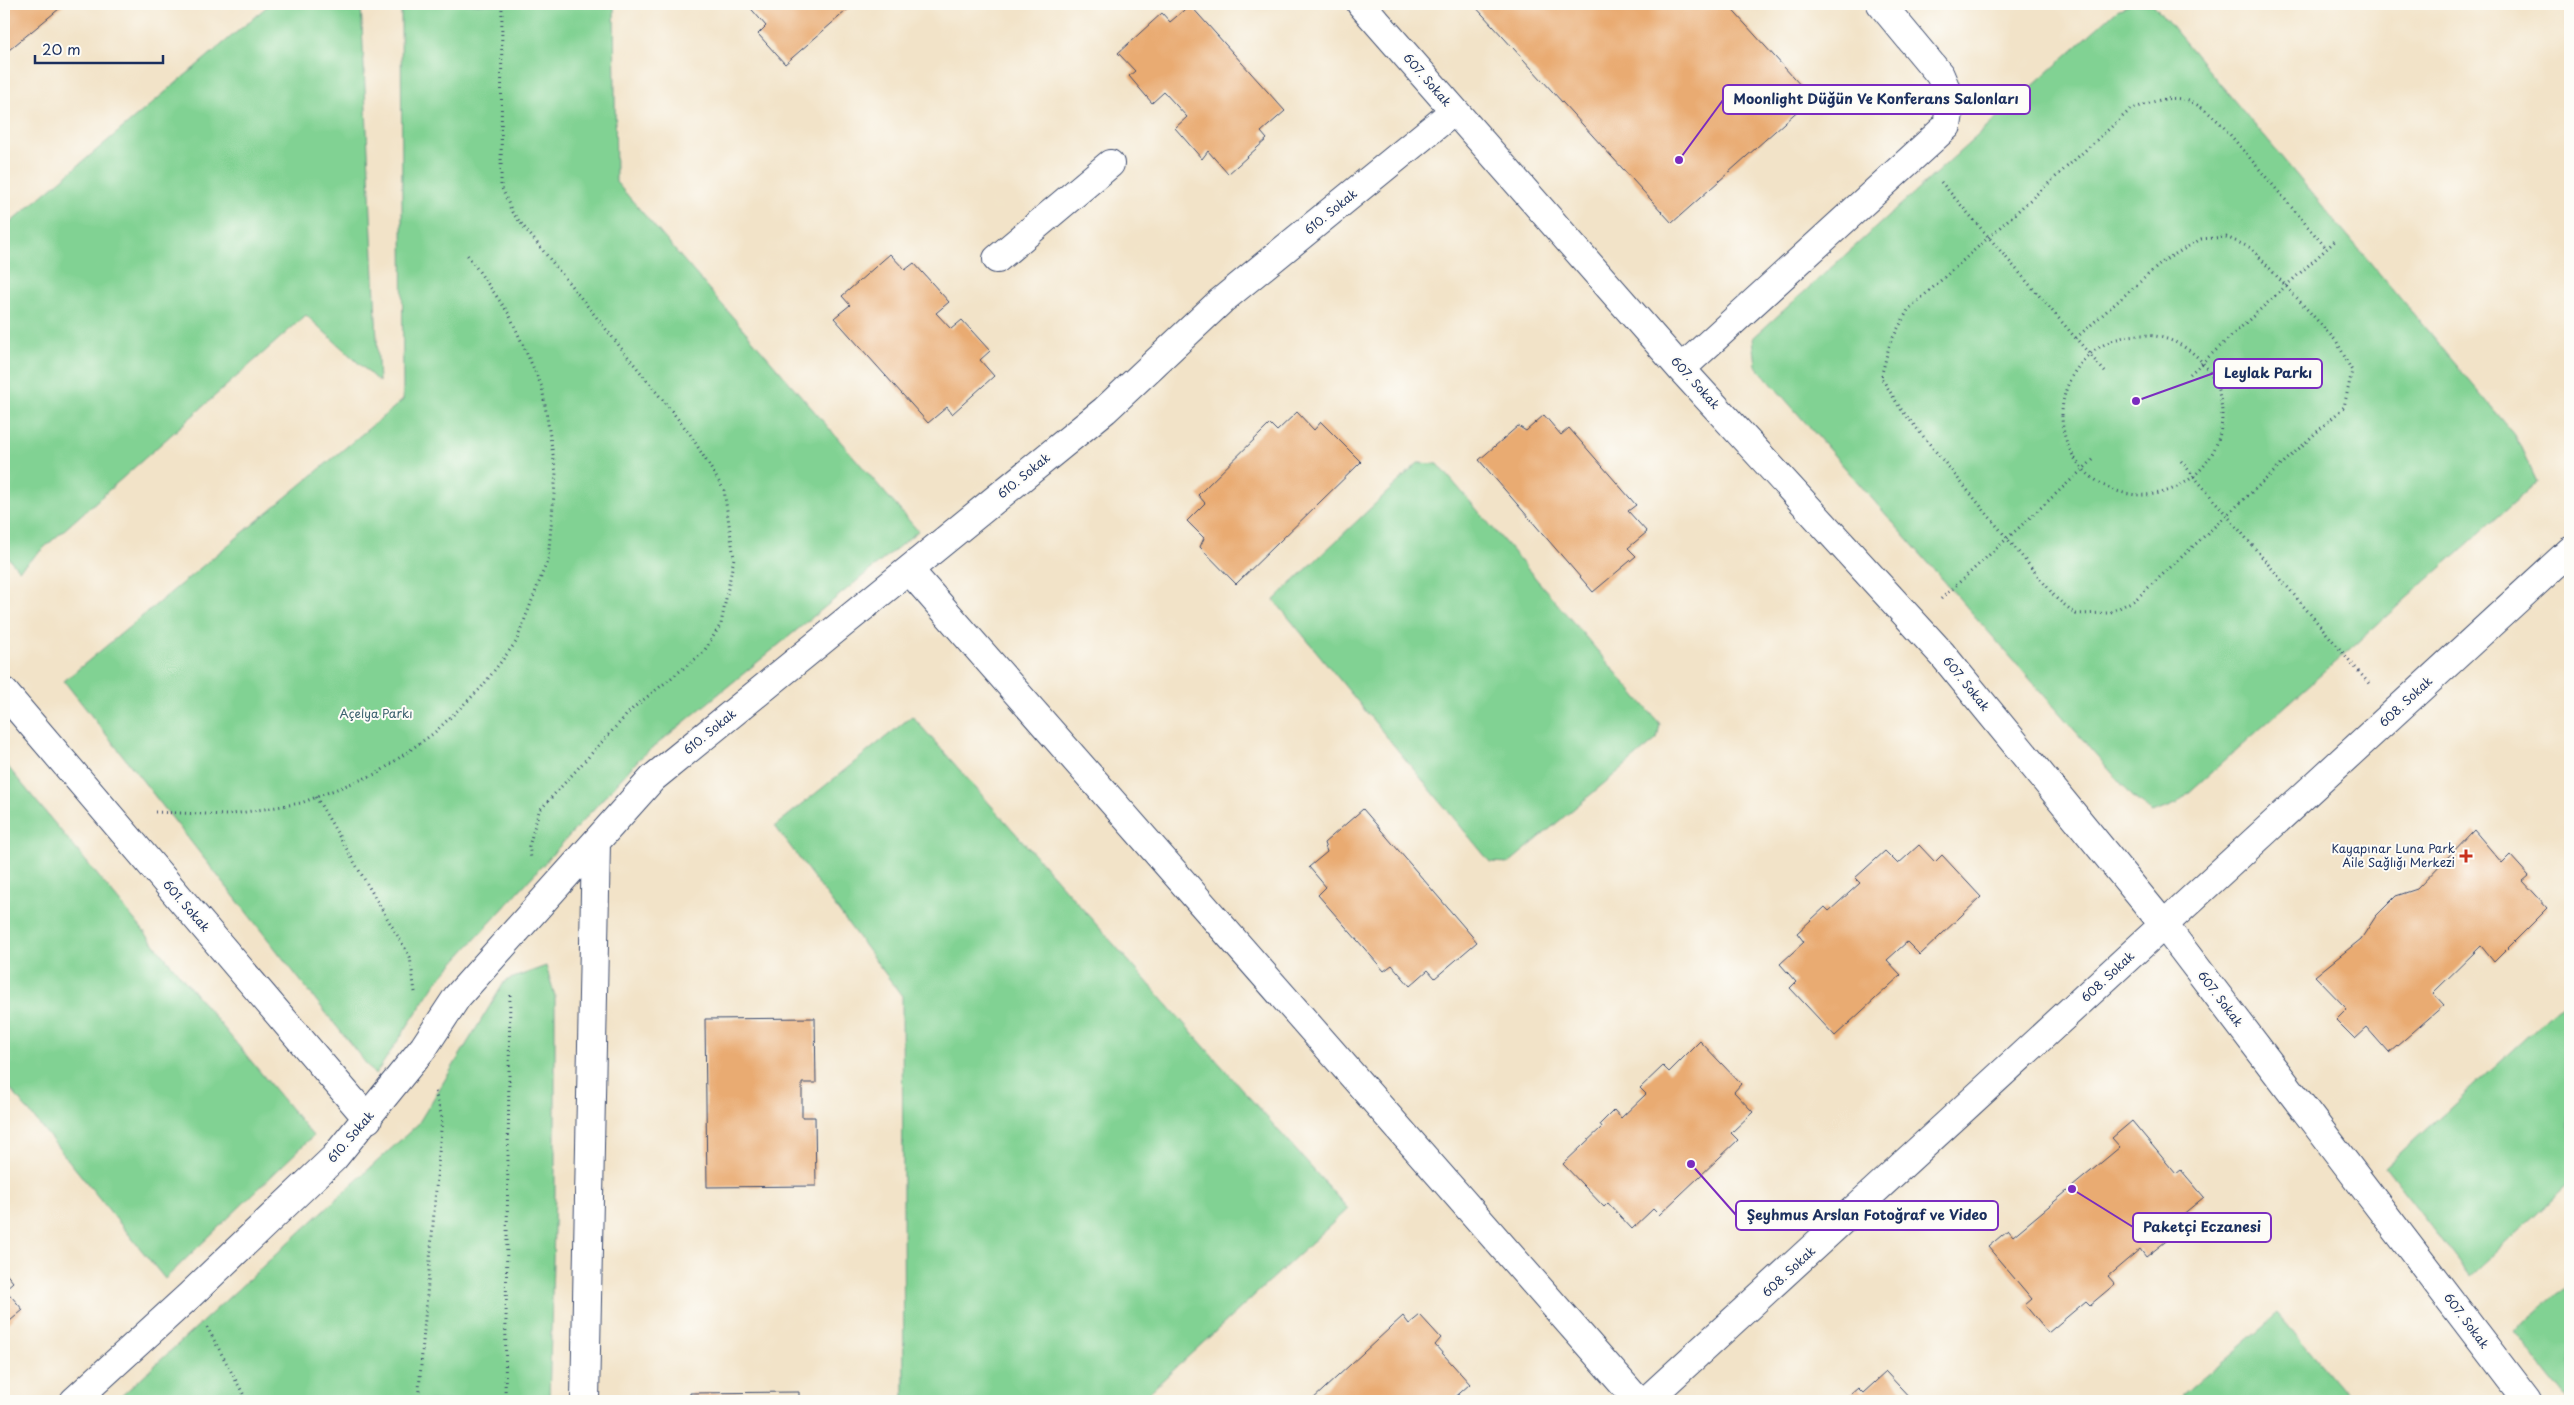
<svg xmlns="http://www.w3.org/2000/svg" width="2574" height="1405" font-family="'Playpen Sans',sans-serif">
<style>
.green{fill:#81d293;stroke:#4e8078}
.building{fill:#e9ab72}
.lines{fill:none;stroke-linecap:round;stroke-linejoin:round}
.minor-casing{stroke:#3b4a6e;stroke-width:30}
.path{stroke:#3b4a6e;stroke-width:3;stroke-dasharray:1 4;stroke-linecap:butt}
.minor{stroke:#fff;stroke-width:28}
.poi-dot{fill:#c8321e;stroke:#fdfcf7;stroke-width:2}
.labels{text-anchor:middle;stroke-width:4;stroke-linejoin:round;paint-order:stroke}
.street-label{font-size:12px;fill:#1b2f5e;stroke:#fdfcf7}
.park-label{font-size:12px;fill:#3a606e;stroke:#fdfcf7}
.poi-label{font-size:12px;fill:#1b2f5e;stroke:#fdfcf7;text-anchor:end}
.leader{fill:none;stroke:#7b2cbf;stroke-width:2}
.callout-dot{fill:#7b2cbf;stroke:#fdfcf7;stroke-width:2}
.callout{fill:#fdfcf7;stroke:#7b2cbf;stroke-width:2}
.callout-label{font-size:14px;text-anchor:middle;font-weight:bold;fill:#1b2f5e}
</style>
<rect width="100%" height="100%" fill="#fdfcf7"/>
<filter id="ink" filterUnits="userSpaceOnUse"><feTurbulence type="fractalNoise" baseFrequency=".02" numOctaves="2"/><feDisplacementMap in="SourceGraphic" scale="10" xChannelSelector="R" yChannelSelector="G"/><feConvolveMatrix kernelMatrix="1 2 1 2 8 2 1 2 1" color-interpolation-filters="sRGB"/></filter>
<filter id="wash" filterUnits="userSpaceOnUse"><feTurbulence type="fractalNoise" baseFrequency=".0096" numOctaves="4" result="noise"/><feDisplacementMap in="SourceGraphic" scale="20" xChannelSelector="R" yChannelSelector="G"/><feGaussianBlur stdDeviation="1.12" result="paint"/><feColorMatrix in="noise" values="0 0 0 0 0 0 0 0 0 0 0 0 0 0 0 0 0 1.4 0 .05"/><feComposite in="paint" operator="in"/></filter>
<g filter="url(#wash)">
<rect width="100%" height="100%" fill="#f2e3c8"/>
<path class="green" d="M 270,4 L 361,4 L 379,382 L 306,315 L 19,570 L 4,553 L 4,228 Z
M 401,4 L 614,4 L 616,182 L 918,531 L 639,759 L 438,980 L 375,1075 L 64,681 L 403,400 Z
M 2132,4 L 2153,4 L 2515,435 L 2537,482 L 2177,803 L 2153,813 L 2133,797 L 1756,366 L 1753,338 L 2117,10 Z
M 1418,463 L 1438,464 L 1660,724 L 1657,739 L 1509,863 L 1490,862 L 1274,600 Z
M 912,716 L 1348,1209 L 1140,1401 L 904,1401 L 902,996 L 775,826 Z
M 4,762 L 313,1136 L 165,1279 L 4,1081 Z
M 546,966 L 555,996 L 555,1192 L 549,1401 L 116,1401 L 418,1124 L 505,981 Z
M 2570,997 L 2570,1183 L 2470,1276 L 2385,1167 Z
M 2570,1282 L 2570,1401 L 2569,1401 L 2514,1332 Z
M 2278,1314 L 2352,1401 L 2189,1401 L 2183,1395 Z"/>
<g id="blocks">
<path class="building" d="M 4,4 L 65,4 L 4,54 Z
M 747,4 L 854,4 L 785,64 L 758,34 L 766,26 Z
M 1473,4 L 1727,4 L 1812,98 L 1672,223 Z
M 1190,5 L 1285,111 L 1261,132 L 1267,139 L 1228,174 L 1208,151 L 1202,159 L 1175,128 L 1187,117 L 1164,92 L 1152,103 L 1129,76 L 1135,71 L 1118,53 L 1162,13 L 1170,22 Z
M 890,254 L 905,270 L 914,263 L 949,302 L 936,313 L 951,329 L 962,320 L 990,351 L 980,360 L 994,376 L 952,414 L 947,407 L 928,423 L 834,318 L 850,305 L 842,296 Z
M 1297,412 L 1314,430 L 1321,422 L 1361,462 L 1236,584 L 1200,547 L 1204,538 L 1187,521 L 1205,503 L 1198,495 L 1270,424 L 1277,431 Z
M 1544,415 L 1561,435 L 1569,428 L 1636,505 L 1628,511 L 1647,532 L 1628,548 L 1636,556 L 1593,592 L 1479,460 L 1518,426 L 1526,431 Z
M 1363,809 L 1477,942 L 1435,978 L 1428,970 L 1410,986 L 1392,965 L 1384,971 L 1318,895 L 1326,887 L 1309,867 L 1327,852 L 1324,843 Z
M 2474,830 L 2502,863 L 2510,855 L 2529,876 L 2523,881 L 2548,908 L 2494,962 L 2481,946 L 2433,993 L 2444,1005 L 2389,1053 L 2367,1028 L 2355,1039 L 2336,1020 L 2347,1009 L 2315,976 L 2361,939 L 2376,916 L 2396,896 L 2417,889 Z
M 1919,845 L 1935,862 L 1942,855 L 1981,897 L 1920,955 L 1907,942 L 1887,960 L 1901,975 L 1835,1036 L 1790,988 L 1796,982 L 1780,964 L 1804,942 L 1797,933 L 1825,907 L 1829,911 L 1860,883 L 1855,878 L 1885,851 L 1898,864 Z
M 815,1018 L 816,1083 L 802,1083 L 802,1117 L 815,1117 L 816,1186 L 707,1187 L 705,1019 Z
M 1700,1041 L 1741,1084 L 1734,1092 L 1753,1112 L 1731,1133 L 1738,1140 L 1659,1215 L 1653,1209 L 1632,1229 L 1608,1203 L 1604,1207 L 1563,1164 L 1602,1127 L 1600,1124 L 1614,1110 L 1621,1118 L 1646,1094 L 1640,1088 L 1663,1066 L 1669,1072 Z
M 2132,1121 L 2176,1174 L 2181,1170 L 2204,1197 L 2164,1230 L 2170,1238 L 2146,1257 L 2140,1249 L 2108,1276 L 2115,1284 L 2090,1305 L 2086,1301 L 2048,1333 L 2025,1305 L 2032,1299 L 1988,1247 L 2008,1230 L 2013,1236 L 2120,1147 L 2112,1138 Z
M 4,1271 L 13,1282 L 5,1289 L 23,1310 L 4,1326 Z
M 1420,1315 L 1441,1338 L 1435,1345 L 1470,1384 L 1451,1401 L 1311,1401 L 1403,1316 L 1409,1324 Z
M 1886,1372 L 1913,1401 L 1843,1401 L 1858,1388 L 1863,1393 Z
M 799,1392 L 799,1401 L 690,1401 L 690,1393 Z"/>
</g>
</g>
<g filter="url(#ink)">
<use href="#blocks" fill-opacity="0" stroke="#3b4a6e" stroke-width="1"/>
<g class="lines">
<g class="minor-casing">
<path id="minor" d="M 1361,4 L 1681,369 L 1942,654 L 2164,925 L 2527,1401
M 997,259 L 1110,164
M 1681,369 L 1947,126 L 1951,101 L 1940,75 L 1881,4
M 909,570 L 1638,1401
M 4,692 L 368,1119
M 74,1401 L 190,1295 L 334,1158 L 424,1047 L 457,997 L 653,778 L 1105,410 L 1221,301 L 1454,111
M 585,1401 L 596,842
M 1646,1401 L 2570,551"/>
</g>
<path class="path" d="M 502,4 L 501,186 L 512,212 L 690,434 L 724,490 L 734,558 L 721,624 L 703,653 L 633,708 L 539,811 L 529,846 L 531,858
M 1941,182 L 2105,372
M2062 415a80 80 0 1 1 160 0a80 80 0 1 1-160 0Z
M 2076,338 L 2165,260 L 2201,239 L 2226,237 L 2251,248 L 2337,342 L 2352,371 L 2344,407 L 2135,600 L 2109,613 L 2076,614 L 2057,599 L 1900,408 L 1881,377 L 1890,343 L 1908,310 L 2130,110 C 2172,94 2187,91 2221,124 L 2327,249
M 2190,374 L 2336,240
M 2181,461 L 2371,686
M 1941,599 L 2094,459
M 316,797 L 410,957 L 415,992
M 155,812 L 227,815 L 301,803 L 378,773 L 434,733 L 481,688 L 516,642 L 548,559 L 556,473 L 542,387 L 509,314 L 466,253
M 207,1327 L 247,1401
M 418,1401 L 442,1118 L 435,1091
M 505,1401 L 510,992"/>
<use href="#minor" class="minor"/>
</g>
</g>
<path class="poi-dot" d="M2463.5 848.5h5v5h5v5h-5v5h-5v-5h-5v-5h5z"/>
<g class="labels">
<g class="street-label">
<text transform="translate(1427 80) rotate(49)" y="4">607. Sokak</text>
<text transform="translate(1331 212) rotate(-39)" y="4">610. Sokak</text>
<text transform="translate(1695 383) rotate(48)" y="4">607. Sokak</text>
<text transform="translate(1024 476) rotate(-39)" y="4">610. Sokak</text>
<text transform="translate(1966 684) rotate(51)" y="4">607. Sokak</text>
<text transform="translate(2406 702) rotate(-43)" y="4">608. Sokak</text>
<text transform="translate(710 732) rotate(-39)" y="4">610. Sokak</text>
<text transform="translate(186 906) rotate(49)" y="4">601. Sokak</text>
<text transform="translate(2108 977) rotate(-43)" y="4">608. Sokak</text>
<text transform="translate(2220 999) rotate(53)" y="4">607. Sokak</text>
<text transform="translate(351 1137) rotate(-49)" y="4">610. Sokak</text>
<text transform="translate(1789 1272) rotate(-43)" y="4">608. Sokak</text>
<text transform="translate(2466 1321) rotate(53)" y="4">607. Sokak</text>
</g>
<g class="park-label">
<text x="376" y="718">Açelya Parkı</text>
</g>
<g class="poi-label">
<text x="2455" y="853">Kayapınar Luna Park<tspan x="2455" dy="14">Aile Sağlığı Merkezi</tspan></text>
</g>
</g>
<path class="leader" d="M1679 160L1723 100M2136 401L2214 373M1691 1164L1736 1215M2072 1189L2133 1227"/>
<g class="callout-dot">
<circle cx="1679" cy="160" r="5"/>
<circle cx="2136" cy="401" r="5"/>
<circle cx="1691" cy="1164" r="5"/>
<circle cx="2072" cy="1189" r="5"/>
</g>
<g class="callout">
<rect x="1723" y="85" width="307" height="29" rx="5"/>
<rect x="2214" y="359" width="108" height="29" rx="5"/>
<rect x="1736" y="1201" width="262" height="29" rx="5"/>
<rect x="2133" y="1213" width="138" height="29" rx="5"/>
</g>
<g class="callout-label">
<text x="1876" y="104">Moonlight Düğün Ve Konferans Salonları</text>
<text x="2268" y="378">Leylak Parkı</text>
<text x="1867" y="1220">Şeyhmus Arslan Fotoğraf ve Video</text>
<text x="2202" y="1232">Paketçi Eczanesi</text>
</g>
<rect width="2574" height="1405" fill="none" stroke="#fdfcf7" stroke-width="20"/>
<path d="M35 55v8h128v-8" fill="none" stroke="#1b2f5e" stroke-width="2.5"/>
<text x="42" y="55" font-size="15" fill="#1b2f5e" stroke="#fdfcf7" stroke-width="4" paint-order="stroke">20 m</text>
</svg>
